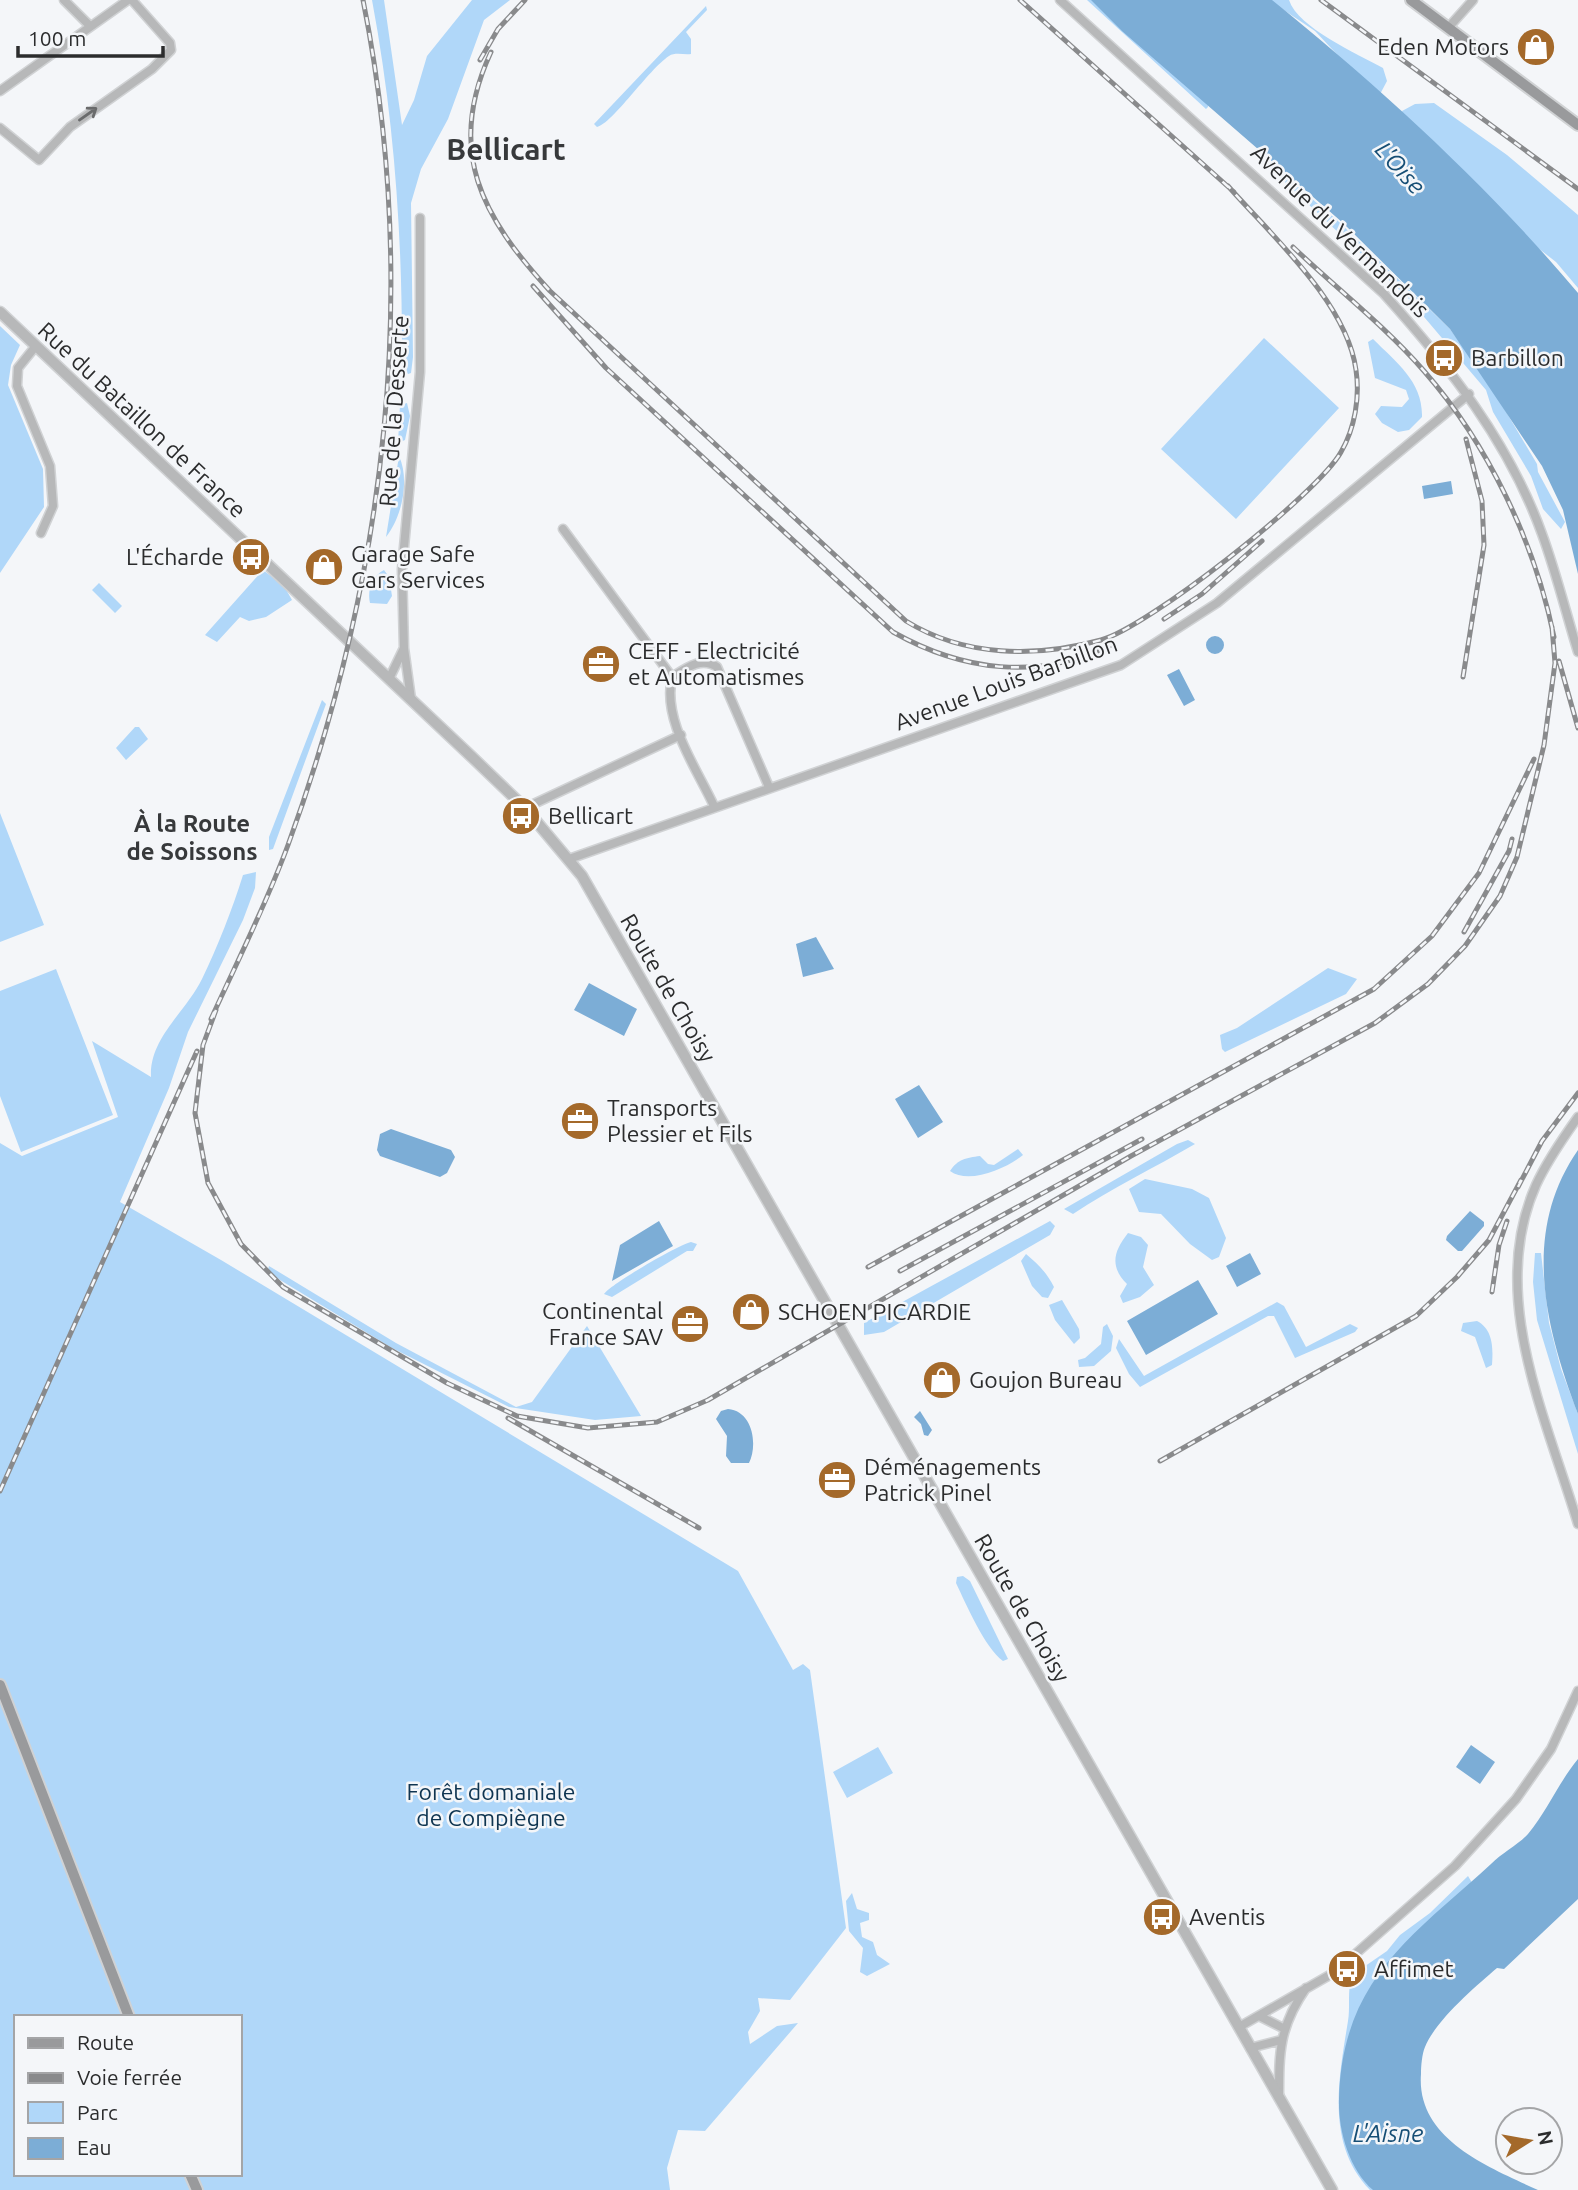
<svg xmlns="http://www.w3.org/2000/svg" width="1578" height="2190" font-family="Ubuntu,sans-serif">
<style>
.green{fill:#b0d7f9;fill-rule:evenodd}
.water{fill:#7cadd6}
.lines{fill:none;stroke-linecap:round;stroke-linejoin:round}
.minor-casing{stroke:#d0d2d4;stroke-width:11}
.tertiary-casing{stroke:#d0d2d4;stroke-width:13}
.secondary-casing{stroke:#d0d2d4;stroke-width:14}
.minor{stroke:#b7b8b9;stroke-width:8}
.tertiary{stroke:#b7b8b9;stroke-width:10}
.secondary{stroke:#999a9c;stroke-width:10}
.rail-casing{stroke:#898a8c;stroke-width:5}
.rail{stroke:#f4f6f9;stroke-width:2.5;stroke-dasharray:8;stroke-linecap:butt}
.oneway{stroke:#6a6b6c}
.labels{text-anchor:middle;stroke-width:5;stroke-linejoin:round;paint-order:stroke}
.poi-label{font-size:23px;fill:#2b2c2d;stroke:#f4f6f9;text-anchor:start}
.street-label{font-size:23px;fill:#2b2c2d;stroke:#f4f6f9}
.park-label{font-size:23px;fill:#0f3551;stroke:#f4f6f9}
.water-label{font-size:24px;font-style:italic;fill:#164e75;stroke:#f4f6f9}
.neighbourhood-label{font-size:24px;font-weight:bold;fill:#37393b;stroke:#f4f6f9}
.district-label{font-size:30px;font-weight:bold;fill:#37393b;stroke:#f4f6f9}
</style>
<rect width="100%" height="100%" fill="#f4f6f9"/>
<path class="green" d="M 372,0 L 384,0 L 402,125 L 414,100 L 427,56 L 472,0 L 510,0 L 484,20 L 448,119 L 421,169 L 411,203 L 413,357 L 411,373 L 408,374 L 404,370 L 402,351 C 402,231 394,118 372,0 Z
M 1087,0 L 1097,0 L 1208,101 L 1208,107 L 1206,109 Z
M 1269,0 L 1289,0 C 1298,28 1358,54 1383,68 L 1387,81 L 1378,98 L 1315,31 Z
M 706,6 L 707,10 L 686,32 L 691,39 L 691,54 C 684,55 675,52 669,56 C 649,69 612,124 597,127 L 594,124 Z
M 1434,103 L 1507,155 L 1578,215 L 1578,288 L 1556,262 L 1502,220 L 1404,123 L 1402,111 L 1415,104 Z
M 1270,163 L 1338,221 L 1450,329 L 1489,383 L 1537,464 L 1538,472 L 1565,522 L 1561,529 L 1543,509 L 1531,476 L 1493,412 L 1486,390 L 1408,298 L 1273,171 Z
M 0,326 L 20,345 L 11,365 L 8,385 L 43,469 L 44,507 L 0,573 Z
M 1264,338 L 1339,408 L 1236,519 L 1161,449 Z
M 1373,339 C 1397,363 1423,382 1422,417 L 1409,430 L 1398,432 L 1382,423 L 1375,414 L 1381,406 L 1402,407 L 1409,399 L 1406,390 L 1375,378 L 1368,342 Z
M 407,403 L 410,416 L 405,440 L 398,443 L 400,405 Z
M 399,456 C 410,480 402,517 386,537 Z
M 263,570 L 284,586 L 292,600 L 266,617 L 249,621 L 240,617 L 217,642 L 205,635 Z
M 384,570 L 389,577 L 392,596 L 387,604 L 370,603 C 367,591 372,576 384,570 Z
M 99,583 L 122,606 L 115,613 L 92,590 Z
M 322,700 L 326,704 L 273,849 L 269,850 L 269,837 Z
M 135,727 L 139,727 L 148,739 L 126,760 L 116,748 Z
M 0,813 L 44,925 L 0,942 Z
M 256,872 L 255,888 L 243,920 L 188,1032 L 169,1088 L 120,1202 L 221,1260 L 738,1571 L 793,1670 L 803,1664 L 810,1670 L 846,1928 L 790,2000 L 758,1998 L 760,2011 L 748,2032 L 750,2044 L 777,2026 L 798,2023 L 705,2131 L 678,2130 L 667,2168 L 670,2190 L 0,2190 L 0,1143 L 22,1156 L 118,1117 L 92,1041 L 151,1077 C 149,1038 186,1012 202,979 C 218,946 232,910 243,875 ZM 16,2017 L 240,2017 L 240,2174 L 16,2174 Z
M 1328,968 L 1357,979 L 1346,994 L 1225,1052 L 1222,1049 L 1220,1035 L 1237,1028 Z
M 56,969 L 113,1115 L 21,1152 L 0,1096 L 0,991 Z
M 1188,1140 L 1195,1144 C 1154,1168 1112,1188 1073,1214 L 1064,1209 L 1177,1144 Z
M 1018,1149 L 1023,1155 C 1007,1168 969,1185 950,1171 C 958,1159 966,1158 980,1156 L 988,1164 L 994,1165 Z
M 1145,1179 L 1192,1189 L 1209,1198 L 1226,1238 L 1219,1257 L 1212,1260 L 1190,1244 L 1161,1214 L 1139,1212 L 1129,1189 Z
M 1050,1221 L 1055,1226 L 1050,1235 L 884,1332 L 864,1335 L 864,1323 Z
M 1128,1233 L 1141,1237 L 1148,1245 L 1143,1267 L 1154,1285 L 1140,1297 L 1123,1303 L 1120,1296 L 1127,1284 C 1109,1266 1114,1251 1128,1233 Z
M 691,1242 L 697,1244 L 693,1251 L 687,1251 L 612,1297 L 604,1294 C 611,1284 678,1245 691,1242 Z
M 1535,1253 L 1541,1253 L 1549,1323 L 1561,1369 L 1578,1414 L 1578,1454 L 1537,1320 L 1533,1282 Z
M 1026,1254 C 1038,1264 1047,1273 1054,1287 L 1048,1298 L 1042,1297 L 1032,1286 L 1021,1261 Z
M 269,1266 L 396,1343 L 516,1407 L 532,1402 L 587,1326 L 641,1416 L 595,1420 L 509,1407 L 392,1348 L 280,1280 L 268,1270 Z
M 1062,1300 L 1079,1329 L 1080,1338 L 1074,1344 L 1055,1320 L 1049,1305 Z
M 1277,1302 L 1284,1306 L 1306,1347 L 1350,1324 L 1358,1328 L 1355,1332 L 1295,1358 L 1274,1316 L 1268,1316 L 1140,1387 L 1129,1374 L 1116,1348 L 1119,1339 L 1144,1376 Z
M 1477,1321 C 1494,1330 1493,1350 1492,1365 L 1486,1368 L 1475,1337 L 1461,1331 L 1463,1323 Z
M 1107,1324 L 1113,1336 L 1111,1351 L 1094,1366 L 1079,1367 L 1078,1360 L 1085,1358 L 1101,1344 L 1103,1327 Z
M 963,1576 L 970,1581 L 1008,1659 L 1003,1661 C 985,1648 966,1604 956,1583 L 957,1577 Z
M 878,1747 L 893,1773 L 847,1798 L 833,1772 Z
M 1468,1876 L 1474,1886 L 1378,2190 L 1370,2190 C 1325,2144 1339,2077 1348,2021 C 1350,2009 1348,1996 1350,1984 L 1355,1973 L 1387,1951 L 1400,1935 L 1430,1913 Z
M 852,1893 L 857,1909 L 869,1913 L 869,1920 L 860,1923 L 862,1937 L 873,1942 L 877,1955 L 890,1964 L 867,1976 L 860,1972 L 863,1948 L 849,1931 L 846,1901 Z"/>
<path class="water" d="M 1091,0 L 1272,0 C 1381,88 1488,186 1578,293 L 1578,574 L 1563,510 L 1542,466 L 1450,329 L 1343,223 L 1122,31 Z
M 1451,481 L 1453,494 L 1424,499 L 1422,486 Z
M1206 645a9 9 0 1 1 18 0a9 9 0 1 1-18 0Z
M 1179,669 L 1195,700 L 1184,706 L 1167,675 Z
M 816,937 L 834,969 L 803,977 L 796,944 Z
M 589,983 L 637,1009 L 624,1036 L 574,1010 Z
M 919,1085 L 943,1122 L 918,1138 L 895,1099 Z
M 391,1129 L 451,1150 L 455,1157 L 447,1173 L 440,1177 L 380,1156 L 377,1150 L 380,1134 Z
M 1578,1150 L 1578,1414 C 1545,1327 1521,1232 1578,1150 Z
M 1470,1211 L 1484,1222 L 1484,1226 L 1462,1251 L 1458,1251 L 1446,1240 L 1447,1236 Z
M 659,1221 L 673,1246 L 612,1281 L 620,1245 Z
M 1250,1253 L 1261,1274 L 1237,1287 L 1226,1266 Z
M 1198,1280 L 1218,1314 L 1146,1355 L 1127,1321 Z
M 728,1409 C 753,1411 758,1445 749,1463 L 731,1463 L 726,1456 L 727,1436 L 716,1419 L 721,1411 Z
M 920,1411 L 932,1430 L 928,1436 L 924,1435 L 921,1424 L 914,1417 Z
M 1471,1745 L 1495,1762 L 1480,1784 L 1456,1767 Z
M 1578,1759 L 1578,1899 L 1504,1969 L 1497,1968 C 1475,1987 1436,2020 1425,2047 C 1422,2054 1421,2066 1421,2074 C 1416,2139 1488,2167 1538,2190 L 1373,2190 C 1349,2169 1338,2130 1339,2099 C 1342,1980 1411,1937 1491,1864 C 1502,1853 1518,1845 1528,1834 C 1547,1811 1559,1782 1578,1759 Z"/>
<g class="lines">
<g class="minor-casing">
<path id="minor" d="M 64,0 L 89,25
M 1060,0 L 1384,294 C 1449,366 1509,442 1542,534 C 1556,572 1566,613 1578,652
M 1448,28 L 1473,0
M 0,91 L 128,0
M 0,128 L 39,160 L 70,127 L 152,69 L 171,50 L 170,43 L 132,0
M 35,347 L 18,368 L 17,386 L 50,466 L 53,506 L 41,533
M 563,529 L 672,677 C 662,720 696,767 714,806
M 404,648 L 411,699
M 672,677 C 686,668 702,656 717,667 L 769,787
M 389,679 L 404,648 L 402,569 L 420,372 L 420,218
M 525,808 L 681,735
M 569,859 L 1121,665 L 1217,603 L 1469,394
M 1578,1117 C 1563,1138 1547,1161 1536,1185 C 1487,1295 1546,1417 1578,1524
M 1259,2016 L 1283,2028
M 1239,2027 L 1335,1972 L 1455,1866 L 1516,1799 L 1551,1749 L 1578,1691
M 1250,2048 L 1281,2040
M 1279,2098 C 1279,2052 1279,2027 1306,1988"/>
</g>
<g class="tertiary-casing">
<path id="tertiary" d="M 0,312 L 473,758 L 525,808 L 582,876 L 1332,2190"/>
</g>
<g class="secondary-casing">
<path id="secondary" d="M 1411,0 L 1578,125
M 0,1685 L 129,2017
M 190,2174 L 197,2190"/>
</g>
<use href="#minor" class="minor"/>
<use href="#tertiary" class="tertiary"/>
<use href="#secondary" class="secondary"/>
<g class="rail-casing">
<path id="rail" d="M 1020,0 L 1234,192
M 1321,0 L 1578,189
M 491,52 C 445,151 482,217 550,291 L 906,621 C 964,657 1036,658 1101,640 C 1147,628 1318,494 1341,452 C 1355,428 1360,397 1356,370 C 1347,303 1272,236 1228,186
M 480,60 L 498,29 L 525,0
M 1293,247 C 1336,288 1385,326 1424,371 C 1488,444 1535,543 1554,637
M 533,286 L 606,368 L 893,632 C 962,671 1038,681 1111,645
M 1164,619 L 1202,594 L 1262,541
M 1559,661 L 1578,728
M 1463,677 L 1484,545 L 1482,501 L 1466,439
M 1464,932 L 1509,851 L 1512,839
M 216,1010 L 203,1045 L 195,1113 L 208,1183 L 241,1244 L 283,1287 L 447,1383 L 517,1416 L 588,1428 L 657,1422 L 708,1400 L 1131,1156 L 1375,1023 L 1428,984 L 1465,946 L 1500,896 L 1517,857 L 1544,745 L 1555,663 L 1552,627
M 211,1019 C 237,962 266,905 288,845 C 387,574 420,285 363,0
M 1518,1187 L 1542,1141 L 1578,1093
M 868,1267 L 1374,989 L 1432,936 L 1479,873 L 1534,759
M 900,1271 L 1142,1139
M 1492,1292 L 1499,1245 L 1507,1221
M 508,1418 L 699,1528
M 1160,1461 L 1416,1316 L 1457,1277 L 1489,1240 L 1521,1180
M 0,1491 L 197,1051"/>
</g>
<use href="#rail" class="rail"/>
</g>
<defs><path id="oneway-shaft" d="M-6 0H5M1.5-3L5.5 0L1.5 3" fill="none" stroke-width="1.6" stroke-linecap="round" stroke-linejoin="round" transform="scale(1.75)"/></defs>
<use class="oneway" href="#oneway-shaft" transform="translate(88 114) rotate(-35)"/>
<defs>
<g id="shop-disc" transform="scale(2.0125)"><circle r="9.5" fill="#a4692a" stroke="#f4f6f9"/><path d="M-5-2.5h2.3a2.7 3.5 0 0 1 5.4 0H5L5.5 6h-11ZM-1.5-2.5h3a1.5 2.3 0 0 0-3 0Z" fill="#fff"/></g>
<g id="bus-disc" transform="scale(2.0125)"><circle r="9.5" fill="#a4692a" stroke="#f4f6f9"/><path d="M-5-6H5V4H4V6H2V4H-2V6H-4V4H-5ZM-3.5-4V0h7V-4ZM-3.5 1.2v1.5H-2V1.2ZM2 1.2v1.5H3.5V1.2Z" fill="#fff"/></g>
<g id="office-disc" transform="scale(2.0125)"><circle r="9.5" fill="#a4692a" stroke="#f4f6f9"/><path d="M-6-3h4V-5.5h4V-3h4V5H-6ZM-1-4.5V-3h2v-1.5ZM-6 0V1H6V0Z" fill="#fff"/></g>
</defs>
<g fill-rule="evenodd">
<use href="#shop-disc" x="1536" y="47"/>
<use href="#bus-disc" x="1444" y="358"/>
<use href="#bus-disc" x="251" y="557"/>
<use href="#shop-disc" x="324" y="567"/>
<use href="#office-disc" x="601" y="664"/>
<use href="#bus-disc" x="521" y="816"/>
<use href="#office-disc" x="580" y="1121"/>
<use href="#shop-disc" x="751" y="1312"/>
<use href="#office-disc" x="690" y="1324"/>
<use href="#shop-disc" x="942" y="1380"/>
<use href="#office-disc" x="837" y="1480"/>
<use href="#bus-disc" x="1162" y="1917"/>
<use href="#bus-disc" x="1347" y="1969"/>
</g>
<g class="labels">
<g class="poi-label">
<text x="1509" y="55" text-anchor="end">Eden Motors</text>
<text x="1471" y="366">Barbillon</text>
<text x="351" y="562">Garage Safe<tspan x="351" dy="26">Cars Services</tspan></text>
<text x="224" y="565" text-anchor="end">L'Écharde</text>
<text x="628" y="659">CEFF - Electricité<tspan x="628" dy="26">et Automatismes</tspan></text>
<text x="548" y="824">Bellicart</text>
<text x="607" y="1116">Transports<tspan x="607" dy="26">Plessier et Fils</tspan></text>
<text x="663" y="1319" text-anchor="end">Continental<tspan x="663" dy="26">France SAV</tspan></text>
<text x="778" y="1320">SCHOEN PICARDIE</text>
<text x="969" y="1388">Goujon Bureau</text>
<text x="864" y="1475">Déménagements<tspan x="864" dy="26">Patrick Pinel</tspan></text>
<text x="1189" y="1925">Aventis</text>
<text x="1374" y="1977">Affimet</text>
</g>
<g class="street-label">
<text transform="translate(1340 231) rotate(44)" y="8">Avenue du Vermandois</text>
<text transform="translate(394 411) rotate(-86)" y="8">Rue de la Desserte</text>
<text transform="translate(142 420) rotate(43)" y="8">Rue du Bataillon de France</text>
<text transform="translate(1006 683) rotate(-20)" y="8">Avenue Louis Barbillon</text>
<text transform="translate(668 988) rotate(60)" y="8">Route de Choisy</text>
<text transform="translate(1022 1608) rotate(60)" y="8">Route de Choisy</text>
</g>
<g class="park-label">
<text x="491" y="1800">Forêt domaniale<tspan x="491" dy="26">de Compiègne</tspan></text>
</g>
<g class="water-label">
<text transform="translate(1400 168) rotate(48)" y="8">L'Oise</text>
<text x="1388" y="2142">L'Aisne</text>
</g>
<g class="neighbourhood-label">
<text x="192" y="832">À la Route<tspan x="192" dy="28">de Soissons</tspan></text>
</g>
<g class="district-label">
<text x="506" y="160">Bellicart</text>
</g>
</g>
<rect x="14" y="2015" width="228" height="161" fill="#f4f6f9" stroke="#a4a5a7" stroke-width="2"/>
<rect x="28" y="2038" width="35" height="10" fill="#999a9c" stroke="#a4a5a7" stroke-width="2"/>
<text x="77" y="2050" font-size="21" fill="#2b2c2d">Route</text>
<rect x="28" y="2073" width="35" height="10" fill="#898a8c" stroke="#a4a5a7" stroke-width="2"/>
<text x="77" y="2085" font-size="21" fill="#2b2c2d">Voie ferrée</text>
<rect x="28" y="2102" width="35" height="21" fill="#b0d7f9" stroke="#a4a5a7" stroke-width="2"/>
<text x="77" y="2120" font-size="21" fill="#2b2c2d">Parc</text>
<rect x="28" y="2138" width="35" height="21" fill="#7cadd6" stroke="#a4a5a7" stroke-width="2"/>
<text x="77" y="2155" font-size="21" fill="#2b2c2d">Eau</text>
<g transform="translate(1529 2141) rotate(79)"><circle r="33" fill="#f4f6f9" stroke="#a4a5a7" stroke-width="2"/>
<path d="M0-5L12 26L0 18L-12 26Z" fill="#a4692a"/>
<text y="-10" font-size="19" font-weight="bold" text-anchor="middle" fill="#2b2c2d">N</text>
</g>
<path d="M18 46v10h145v-10" fill="none" stroke="#2b2c2d" stroke-width="3.5"/>
<text x="28" y="46" font-size="21" fill="#2b2c2d" stroke="#f4f6f9" stroke-width="5" paint-order="stroke">100 m</text>
</svg>
